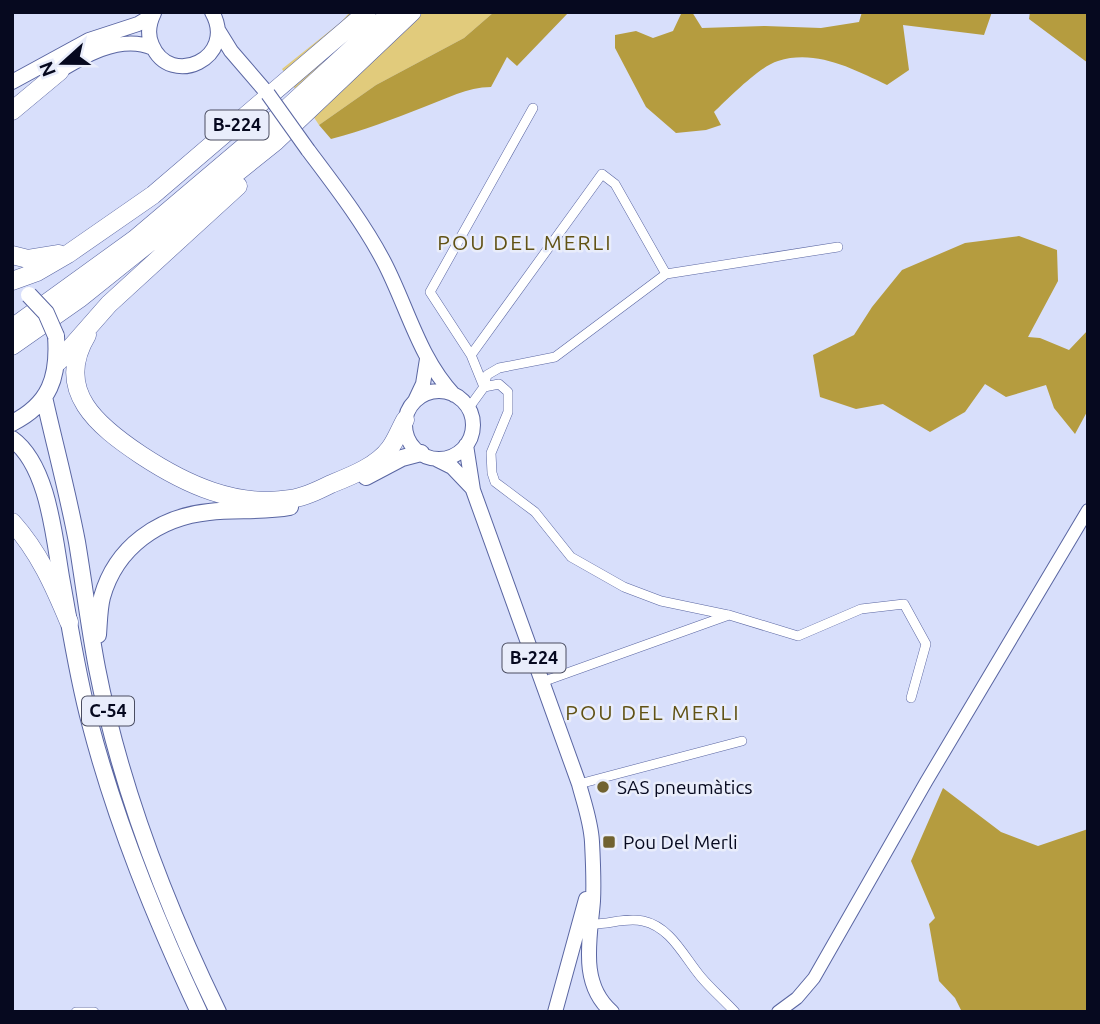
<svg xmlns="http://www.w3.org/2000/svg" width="1100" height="1024" font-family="Ubuntu,sans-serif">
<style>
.green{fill:#e1cb7c}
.forest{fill:#b59c3f}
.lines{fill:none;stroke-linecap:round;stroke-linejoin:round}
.minor-casing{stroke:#5a66a2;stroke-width:10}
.secondary-casing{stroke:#5a66a2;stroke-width:14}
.primary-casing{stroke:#5a66a2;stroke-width:16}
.trunk-casing{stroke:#5a66a2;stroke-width:18}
.motorway-casing{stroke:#5a66a2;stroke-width:19}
.minor{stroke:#fff;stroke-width:9}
.secondary{stroke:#fff;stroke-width:12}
.primary{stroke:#fff;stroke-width:14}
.trunk{stroke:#fff;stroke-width:16}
.motorway{stroke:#fff;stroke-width:18}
.primary-bridge-casing{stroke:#5a66a2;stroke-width:16;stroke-linecap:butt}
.trunk-bridge-casing{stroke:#5a66a2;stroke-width:18;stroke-linecap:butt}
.primary-bridge{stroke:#fff;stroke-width:14}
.trunk-bridge{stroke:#fff;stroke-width:16}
.poi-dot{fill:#706230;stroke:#e9edfb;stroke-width:2.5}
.labels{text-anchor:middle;stroke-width:5;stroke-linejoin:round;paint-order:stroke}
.shield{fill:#e9edfb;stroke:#4a4d61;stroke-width:2}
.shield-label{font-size:18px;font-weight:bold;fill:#06091f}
.poi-label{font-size:19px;fill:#06091f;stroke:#e9edfb;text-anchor:start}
.neighbourhood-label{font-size:21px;letter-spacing:2px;fill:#615215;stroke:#e9edfb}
</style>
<rect width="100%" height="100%" fill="#d8dffb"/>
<path class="green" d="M 350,12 L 494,12 L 464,38 L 376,85 L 319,125 L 282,69 L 341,22 Z"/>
<path class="forest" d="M 494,12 L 569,12 L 517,66 L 507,57 L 491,87 C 467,87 446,99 424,107 C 393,119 363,131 331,139 L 319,125 L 376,85 L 464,38 Z
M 687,12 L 692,12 L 702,28 L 765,26 L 821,28 L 859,22 L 862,12 L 992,12 L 984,35 L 903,25 L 909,70 L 887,85 C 853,69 816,49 778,61 C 760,66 729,98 714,112 L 721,125 L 706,130 L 676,133 L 646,107 L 615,48 L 615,35 L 636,31 L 653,38 L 673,31 L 681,14 Z
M 1030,12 L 1088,12 L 1088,63 L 1029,19 Z
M 1019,236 L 1057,250 L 1058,281 L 1028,337 L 1040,338 L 1069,350 L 1088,330 L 1088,410 L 1075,434 L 1054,408 L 1046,385 L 1006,397 L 985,384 L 965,412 L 930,432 L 883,404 L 856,409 L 820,397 L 813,355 L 854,335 L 872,307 L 902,270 L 965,243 Z
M 943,788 L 1001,832 L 1038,846 L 1088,829 L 1088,1012 L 962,1012 L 955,998 L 939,981 L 929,924 L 935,918 L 911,861 Z"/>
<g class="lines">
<g class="minor-casing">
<path id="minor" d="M 471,355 L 602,174 L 615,184 L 666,274
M 484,387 L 499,384 L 508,392 L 508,412 L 491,453 L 492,473 L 495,482 L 535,512 L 571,557 L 624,587 L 661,601 L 728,615
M 484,387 L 471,355 L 430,292 L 533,108
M 468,409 L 484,387 L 487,375 L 499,368 L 555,357 L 666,274 L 838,247
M 542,682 L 729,615 L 798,636 L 861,609 L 904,604 L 926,644 L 911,698
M 579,784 L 742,741
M 590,924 C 608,925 625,917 643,921 C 671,927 684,957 701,977 C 711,989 724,1000 735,1012
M 76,1012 L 94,1012"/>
</g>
<g class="secondary-casing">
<path id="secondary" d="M 778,1012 L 797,998 L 814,978 L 926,782 L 1088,510"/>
</g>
<g class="primary-casing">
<path id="primary" d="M 154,13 C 149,23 147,34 152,45 C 170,89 238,58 212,12
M 218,30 L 231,51 L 268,94
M 51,76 C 80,58 119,33 153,48
M 12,82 L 89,40 L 138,24 L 153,15
M 308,150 C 335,186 363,222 384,262 C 407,306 419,358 454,395
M405 425a34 34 0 1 1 68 0a34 34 0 1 1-68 0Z
M 415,401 L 423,384 L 427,359
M 466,445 L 473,490 L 579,784 C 584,803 591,822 592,842 C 593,861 594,882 593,901 C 590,939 579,984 612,1012
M 436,459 L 452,467 L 472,488
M 555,1012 L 586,899"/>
</g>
<g class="trunk-casing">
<path id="trunk" d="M 44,397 C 55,446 68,494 77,542 C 84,584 89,626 97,668 C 120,786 165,903 218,1012
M 12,423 C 50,404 59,377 56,336
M 12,439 C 48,465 54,536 61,577 C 70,626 77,675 90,723 C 116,823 155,918 199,1012
M 366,477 L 402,458 L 421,453
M 98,635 C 99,622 99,609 102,597 C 116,547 159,517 209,512 C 236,509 263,512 290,507"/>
</g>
<g class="motorway-casing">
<path id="motorway" d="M 12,111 L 60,71
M 12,255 L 28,259 L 59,254
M 12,281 L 37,272 L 68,254 L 153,195 L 367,12
M 12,328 L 135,239 L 259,134 L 392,12
M 87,335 C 53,391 99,427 141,455 C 185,484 236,508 291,499 C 305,497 319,490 331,484 C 351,476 377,466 390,448 C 396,440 400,429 405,420
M 12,346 L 79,299 L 275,142 L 412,12
M 58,362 L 109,304 L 238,186
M 12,522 C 39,552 54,586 69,622"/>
</g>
<use href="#minor" class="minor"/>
<use href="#secondary" class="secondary"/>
<use href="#primary" class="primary"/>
<use href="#trunk" class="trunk"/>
<use href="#motorway" class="motorway"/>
<g class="primary-bridge-casing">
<path id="primary-bridge" d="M 268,94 L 308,150"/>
</g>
<g class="trunk-bridge-casing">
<path id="trunk-bridge" d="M 29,295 L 46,313 L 56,336"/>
</g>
<use href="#primary-bridge" class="primary-bridge"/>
<use href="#trunk-bridge" class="trunk-bridge"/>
</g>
<g class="poi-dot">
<circle cx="603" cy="787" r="7"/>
<rect x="602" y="835" width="14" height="14" rx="3.5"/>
</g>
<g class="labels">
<g class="shield">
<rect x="205.5" y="110.5" width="63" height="29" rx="5"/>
<rect x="502.5" y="643.5" width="63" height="29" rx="5"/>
<rect x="82" y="696.5" width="52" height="29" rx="5"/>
</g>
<g class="shield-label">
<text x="237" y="131">B-224</text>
<text x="534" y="664">B-224</text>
<text x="108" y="717">C-54</text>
</g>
<g class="poi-label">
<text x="617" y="794">SAS pneumàtics</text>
<text x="623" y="849">Pou Del Merli</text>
</g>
<g class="neighbourhood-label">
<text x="525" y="250">POU DEL MERLI</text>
<text x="653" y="720">POU DEL MERLI</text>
</g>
</g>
<rect width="1100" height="1024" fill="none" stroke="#06091f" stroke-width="28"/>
<g transform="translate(63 63) rotate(249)" stroke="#e9edfb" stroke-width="5" paint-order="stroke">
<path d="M0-5L12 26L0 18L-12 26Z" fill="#06091f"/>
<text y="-10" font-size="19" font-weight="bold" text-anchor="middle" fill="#06091f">N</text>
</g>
</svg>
